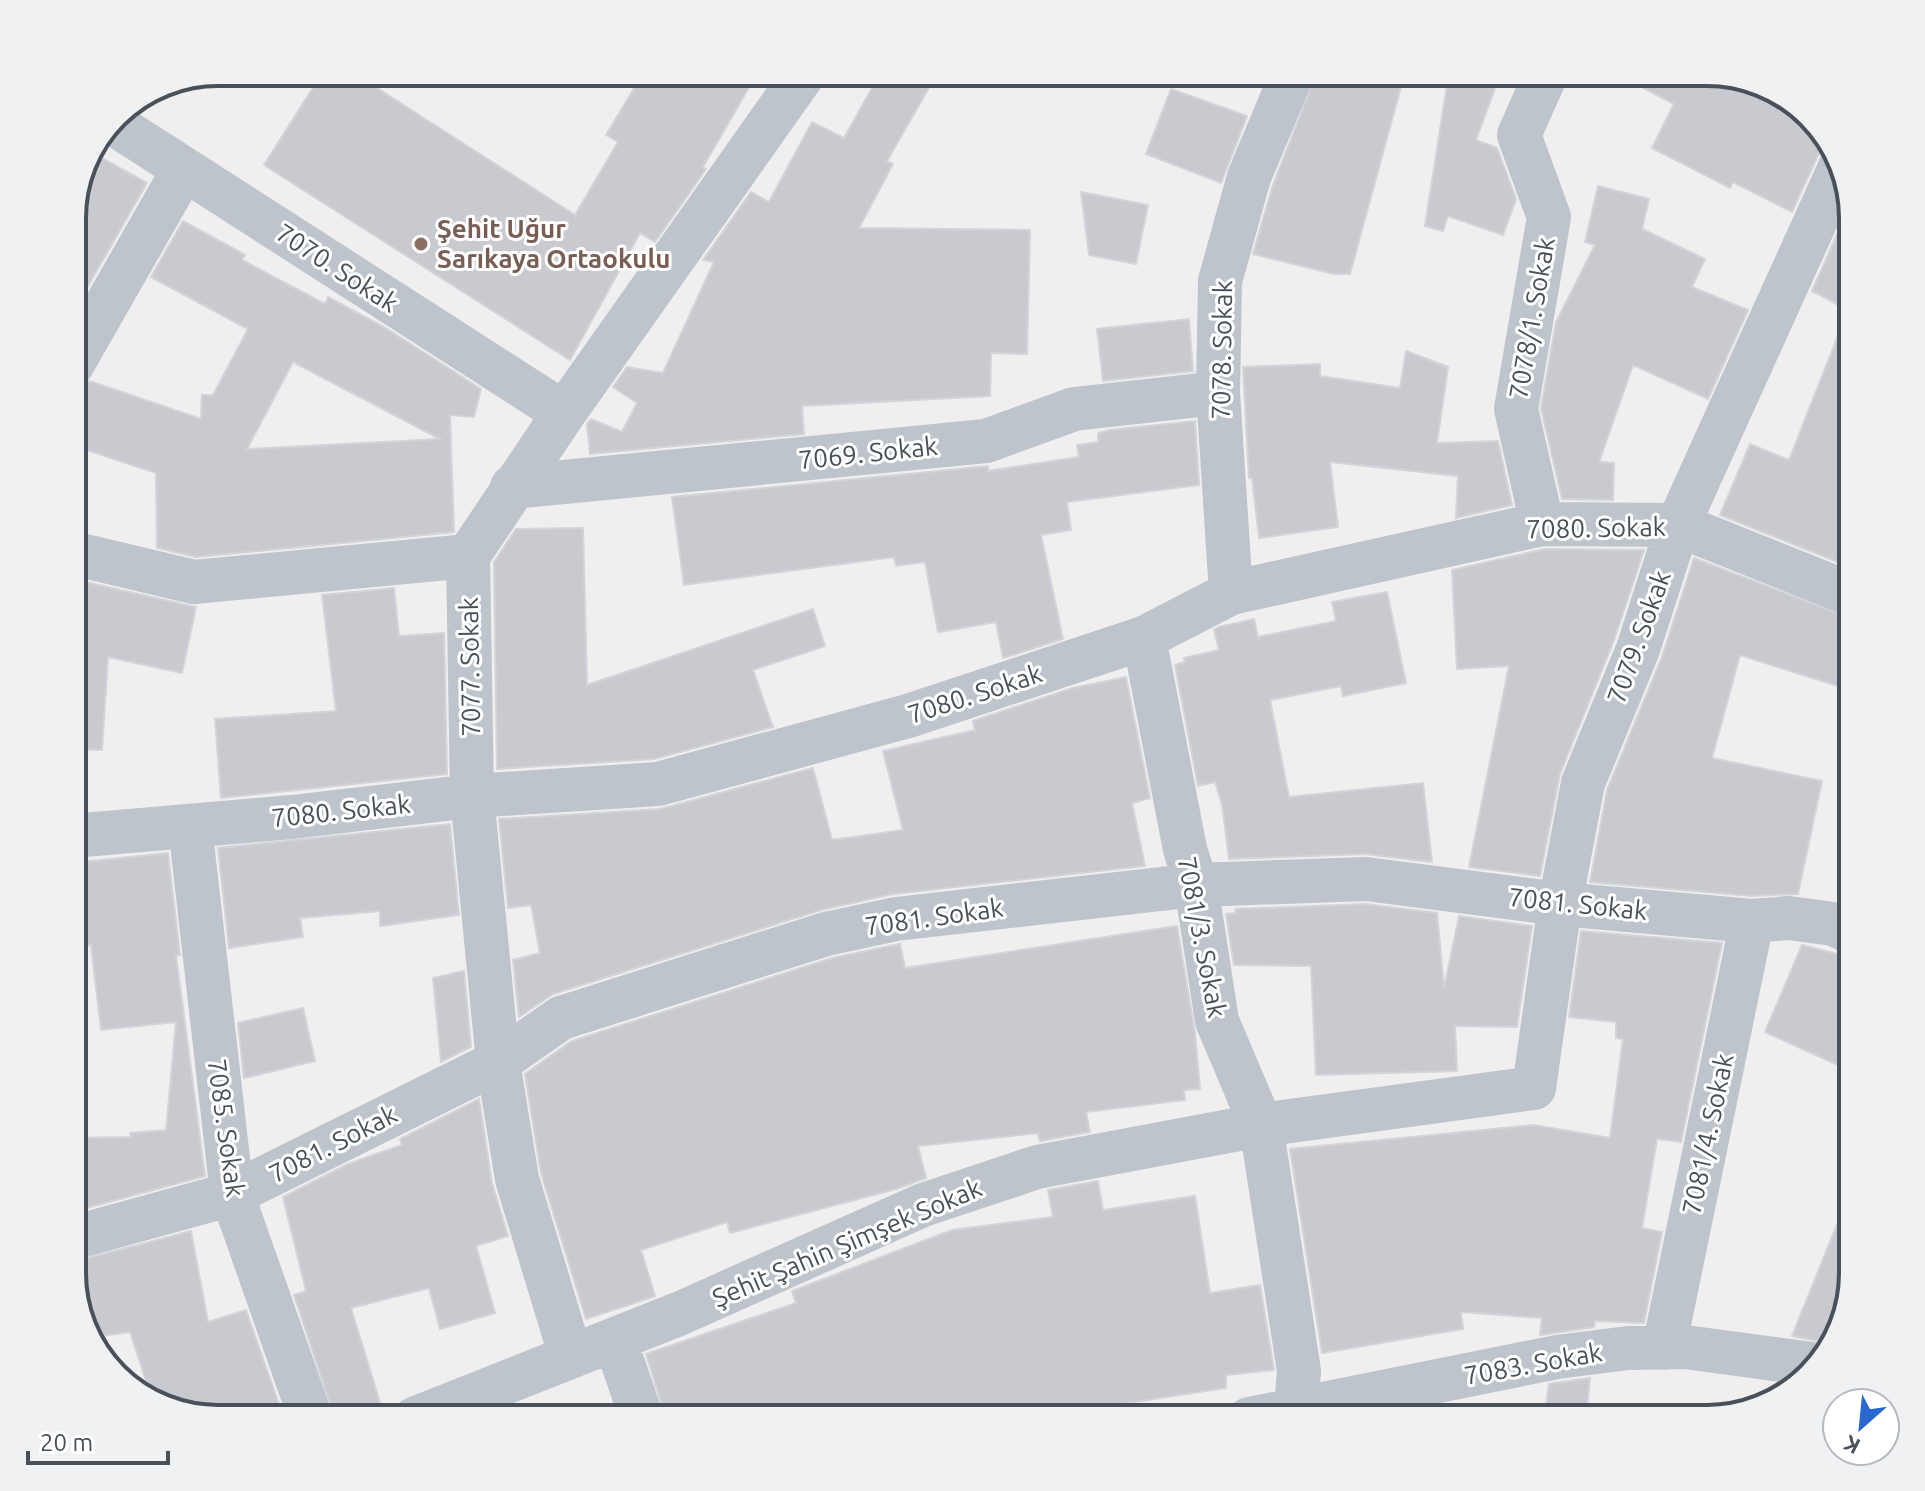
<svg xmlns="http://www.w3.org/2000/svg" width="1925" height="1491" font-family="Ubuntu,sans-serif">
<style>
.building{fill:#c9cad0;stroke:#d2d4d9;stroke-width:2;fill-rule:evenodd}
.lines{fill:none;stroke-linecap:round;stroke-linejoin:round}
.minor{stroke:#bdc4cc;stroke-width:44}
.tertiary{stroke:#bdc4cc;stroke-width:44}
.education-dot{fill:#8d6e63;stroke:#fff;stroke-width:3}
.labels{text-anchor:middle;stroke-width:6;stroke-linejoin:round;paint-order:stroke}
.education-label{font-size:26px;font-weight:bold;fill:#785e54;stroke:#fff;text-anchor:start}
.street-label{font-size:26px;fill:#485059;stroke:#fff}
.rim{fill:none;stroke:#485059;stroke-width:4}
</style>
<rect width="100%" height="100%" fill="#f0eeee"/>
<path class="building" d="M 323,72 L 352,72 L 575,215 L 618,142 L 606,135 L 644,72 L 758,72 L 703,167 L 706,169 L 655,242 L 640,233 L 570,360 L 264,165 Z
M 881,72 L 938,72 L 887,161 L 893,164 L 859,228 L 1030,230 L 1027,354 L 991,353 L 990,396 L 802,406 L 804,434 L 590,454 L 587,424 L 591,419 L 622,432 L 637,403 L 613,387 L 627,367 L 663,373 L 714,262 L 703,260 L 751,192 L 769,202 L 812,122 L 844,138 Z
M 1317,72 L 1405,72 L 1350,274 L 1334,274 L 1253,254 L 1273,185 Z
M 1449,72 L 1501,72 L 1476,140 L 1497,148 L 1516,199 L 1503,235 L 1448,216 L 1443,231 L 1425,226 Z
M 1613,72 L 1708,72 L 1796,102 L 1830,143 L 1818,155 L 1792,212 L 1733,182 L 1730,188 L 1652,148 L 1674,104 Z
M 1171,89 L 1247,116 L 1221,183 L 1146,154 Z
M 89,151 L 147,183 L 72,314 L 72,208 Z
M 1598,186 L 1649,199 L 1642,229 L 1705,259 L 1692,287 L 1748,310 L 1708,399 L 1633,365 L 1599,462 L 1614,463 L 1613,500 L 1562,499 L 1541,408 L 1556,322 L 1595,245 L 1585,242 Z
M 1081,192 L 1148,205 L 1136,264 L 1089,255 Z
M 1850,205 L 1853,217 L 1853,568 L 1720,515 L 1750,444 L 1789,460 L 1848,310 L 1812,291 Z
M 183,221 L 245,255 L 242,260 L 325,304 L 328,297 L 384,327 L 481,389 L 474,417 L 450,415 L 454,532 L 196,557 L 157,548 L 156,473 L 72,445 L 72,390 L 90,381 L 201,419 L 202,395 L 213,395 L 248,329 L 151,277 ZM 293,362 L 440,439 L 247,449 Z
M 1189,319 L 1193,371 L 1103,381 L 1097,329 Z
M 1406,351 L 1448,367 L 1437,443 L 1498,441 L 1512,505 L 1456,518 L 1458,476 L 1330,462 L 1338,527 L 1259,538 L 1252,478 L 1249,478 L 1243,367 L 1320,364 L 1320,376 L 1400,388 Z
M 1195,421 L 1199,485 L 1067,502 L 1071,530 L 1041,535 L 1063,639 L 1003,658 L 996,622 L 938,632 L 925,562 L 896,566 L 894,557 L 684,585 L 672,497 L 988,466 L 988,471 L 1079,457 L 1077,445 L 1098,442 L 1098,433 L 1109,430 Z
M 583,528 L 587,685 L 813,609 L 825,646 L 753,670 L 773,727 L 654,759 L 497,769 L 494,562 L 516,529 Z
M 1545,549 L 1644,550 L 1614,640 L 1560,774 L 1540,876 L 1469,867 L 1509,666 L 1457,669 L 1452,570 Z
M 1694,558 L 1853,619 L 1853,691 L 1740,655 L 1712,758 L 1822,781 L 1798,894 L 1752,896 L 1590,882 L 1607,790 L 1662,657 Z
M 72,579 L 196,607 L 182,673 L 108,657 L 102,750 L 72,749 Z
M 394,588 L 399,636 L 444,633 L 447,774 L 221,798 L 215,719 L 336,711 L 322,595 Z
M 1387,592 L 1406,683 L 1343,696 L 1341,686 L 1270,700 L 1289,797 L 1423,783 L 1432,862 L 1365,854 L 1229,859 L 1222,804 L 1215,782 L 1198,786 L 1175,665 L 1185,662 L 1184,658 L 1219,650 L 1214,630 L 1219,627 L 1254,619 L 1258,637 L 1336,621 L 1332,602 Z
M 1126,677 L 1150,798 L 1132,803 L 1145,866 L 893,894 L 821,910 L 553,994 L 519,1017 L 513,960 L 540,953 L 531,905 L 508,908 L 499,819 L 660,809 L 813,768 L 832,840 L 903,830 L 883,751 L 975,730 L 973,721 L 1073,688 Z
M 450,824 L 459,915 L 380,926 L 380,911 L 300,918 L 303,937 L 229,948 L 218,848 Z
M 168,853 L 180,955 L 176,955 L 205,1176 L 72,1212 L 72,1138 L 131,1137 L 130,1133 L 166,1130 L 176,1022 L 101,1030 L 91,945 L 72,946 L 72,863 Z
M 1365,904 L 1437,913 L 1444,988 L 1459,916 L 1532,926 L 1517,1027 L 1455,1026 L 1457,1071 L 1316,1075 L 1311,966 L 1234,965 L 1226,914 L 1236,913 L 1235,909 Z
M 1177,926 L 1195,1033 L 1200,1089 L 1184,1090 L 1185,1100 L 1086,1112 L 1090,1132 L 1040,1141 L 1038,1133 L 918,1146 L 926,1178 L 896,1189 L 730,1233 L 727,1222 L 641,1250 L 655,1296 L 586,1319 L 541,1173 L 525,1074 L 572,1041 L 832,958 L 900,944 L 905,968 Z
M 1581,931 L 1722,943 L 1681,1142 L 1657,1139 L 1642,1228 L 1662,1232 L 1644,1323 L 1595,1321 L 1594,1327 L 1540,1335 L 1542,1318 L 1461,1312 L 1463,1329 L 1322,1353 L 1290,1149 L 1534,1125 L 1610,1138 L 1623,1039 L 1616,1038 L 1616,1022 L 1569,1017 Z
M 1802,945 L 1853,958 L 1853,1072 L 1765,1032 Z
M 464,971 L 471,1047 L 441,1062 L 433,978 Z
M 303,1008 L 315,1061 L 244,1078 L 238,1023 Z
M 479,1099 L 492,1183 L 508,1236 L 476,1246 L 495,1313 L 440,1329 L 429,1288 L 351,1308 L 385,1419 L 335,1419 L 294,1295 L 306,1291 L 283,1197 L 348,1164 L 402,1145 L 400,1139 Z
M 1098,1181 L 1103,1210 L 1195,1196 L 1210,1293 L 1260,1285 L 1274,1370 L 1226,1375 L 1226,1388 L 1024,1419 L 666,1419 L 646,1354 L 796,1303 L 792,1291 L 952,1230 L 1053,1217 L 1048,1190 Z
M 1840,1217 L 1853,1222 L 1853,1274 L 1829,1343 L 1792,1336 Z
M 191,1231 L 208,1322 L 246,1310 L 284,1419 L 217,1419 L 151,1396 L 130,1332 L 87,1338 L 72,1282 L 72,1262 Z
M 1590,1378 L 1586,1419 L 1544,1419 L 1549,1384 Z"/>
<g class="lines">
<path class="minor" d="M 111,122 L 564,413
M 72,365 L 184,169
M 512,487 L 986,441 L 1074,409 L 1218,393
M 1542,524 L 1516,409 L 1549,217 L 1519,135 L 1547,72
M 72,553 L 194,582 L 468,556
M 1231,593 L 1218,393 L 1220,281 L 1249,177 L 1293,72
M 1144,638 L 1185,849 L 1196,885 L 1217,1021 L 1261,1125 L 1299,1371 L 1297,1396 L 1288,1419
M 190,826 L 232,1194 L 311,1419
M 72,836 L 292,817 L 472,796 L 658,784 L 908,716 L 1144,638 L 1231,593 L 1542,524 L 1678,525 L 1853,595
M 615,1340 L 642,1419
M 1664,1348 L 1752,921
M 571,1357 L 517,1179 L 498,1062 L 472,796 L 468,556 L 564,413 L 805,72
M 414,1419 L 681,1313 L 923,1205 L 1037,1167 L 1261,1125 L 1534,1088 L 1560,904 L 1583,783 L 1638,649 L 1678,525 L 1841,165
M 1249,1419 L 1557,1357 L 1628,1348 L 1685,1347 L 1819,1365"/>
<path class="tertiary" d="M 72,1238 L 232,1194 L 498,1062 L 561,1018 L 826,934 L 896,919 L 1196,885 L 1366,879 L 1560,904 L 1752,921 L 1789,918 L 1833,924 L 1853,933"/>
</g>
<circle class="education-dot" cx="421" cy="244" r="8"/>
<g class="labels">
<g class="education-label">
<text x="437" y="238">Şehit Uğur<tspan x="437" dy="30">Sarıkaya Ortaokulu</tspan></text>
</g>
<g class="street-label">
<text transform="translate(337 268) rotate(33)" y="9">7070. Sokak</text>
<text transform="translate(1532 318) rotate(-80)" y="9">7078/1. Sokak</text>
<text transform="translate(1222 350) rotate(-89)" y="9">7078. Sokak</text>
<text transform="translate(868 453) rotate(-6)" y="9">7069. Sokak</text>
<text transform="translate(1596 528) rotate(-1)" y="9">7080. Sokak</text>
<text transform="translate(1639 637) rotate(-70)" y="9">7079. Sokak</text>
<text transform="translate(470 667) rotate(-91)" y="9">7077. Sokak</text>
<text transform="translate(975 694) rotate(-18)" y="9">7080. Sokak</text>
<text transform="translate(341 811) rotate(-6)" y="9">7080. Sokak</text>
<text transform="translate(1578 904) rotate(6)" y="9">7081. Sokak</text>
<text transform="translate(934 917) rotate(-8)" y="9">7081. Sokak</text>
<text transform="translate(1202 937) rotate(79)" y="9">7081/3. Sokak</text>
<text transform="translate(226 1128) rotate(82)" y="9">7085. Sokak</text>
<text transform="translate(1708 1134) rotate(-78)" y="9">7081/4. Sokak</text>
<text transform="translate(333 1144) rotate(-27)" y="9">7081. Sokak</text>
<text transform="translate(847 1243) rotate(-23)" y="9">Şehit Şahin Şimşek Sokak</text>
<text transform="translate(1533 1364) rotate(-10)" y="9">7083. Sokak</text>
</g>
</g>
<path d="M0 0H1925V1491H0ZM218 86H1707A132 132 0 0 1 1839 218V1273A132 132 0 0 1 1707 1405H218A132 132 0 0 1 86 1273V218A132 132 0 0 1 218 86Z" fill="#f0f1f2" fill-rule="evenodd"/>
<path class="rim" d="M218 86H1707A132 132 0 0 1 1839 218V1273A132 132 0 0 1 1707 1405H218A132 132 0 0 1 86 1273V218A132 132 0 0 1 218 86Z"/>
<g transform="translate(1861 1427) rotate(207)"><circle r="38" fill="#ffffff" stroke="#b6b9bd" stroke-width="2"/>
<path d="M0-6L14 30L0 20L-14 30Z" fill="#2968cf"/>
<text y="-12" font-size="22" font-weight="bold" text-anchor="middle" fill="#485059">K</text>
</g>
<path d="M28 1451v12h140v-12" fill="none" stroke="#485059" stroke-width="4"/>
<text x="40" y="1451" font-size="24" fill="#485059" stroke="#ffffff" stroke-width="6" paint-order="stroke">20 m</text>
</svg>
